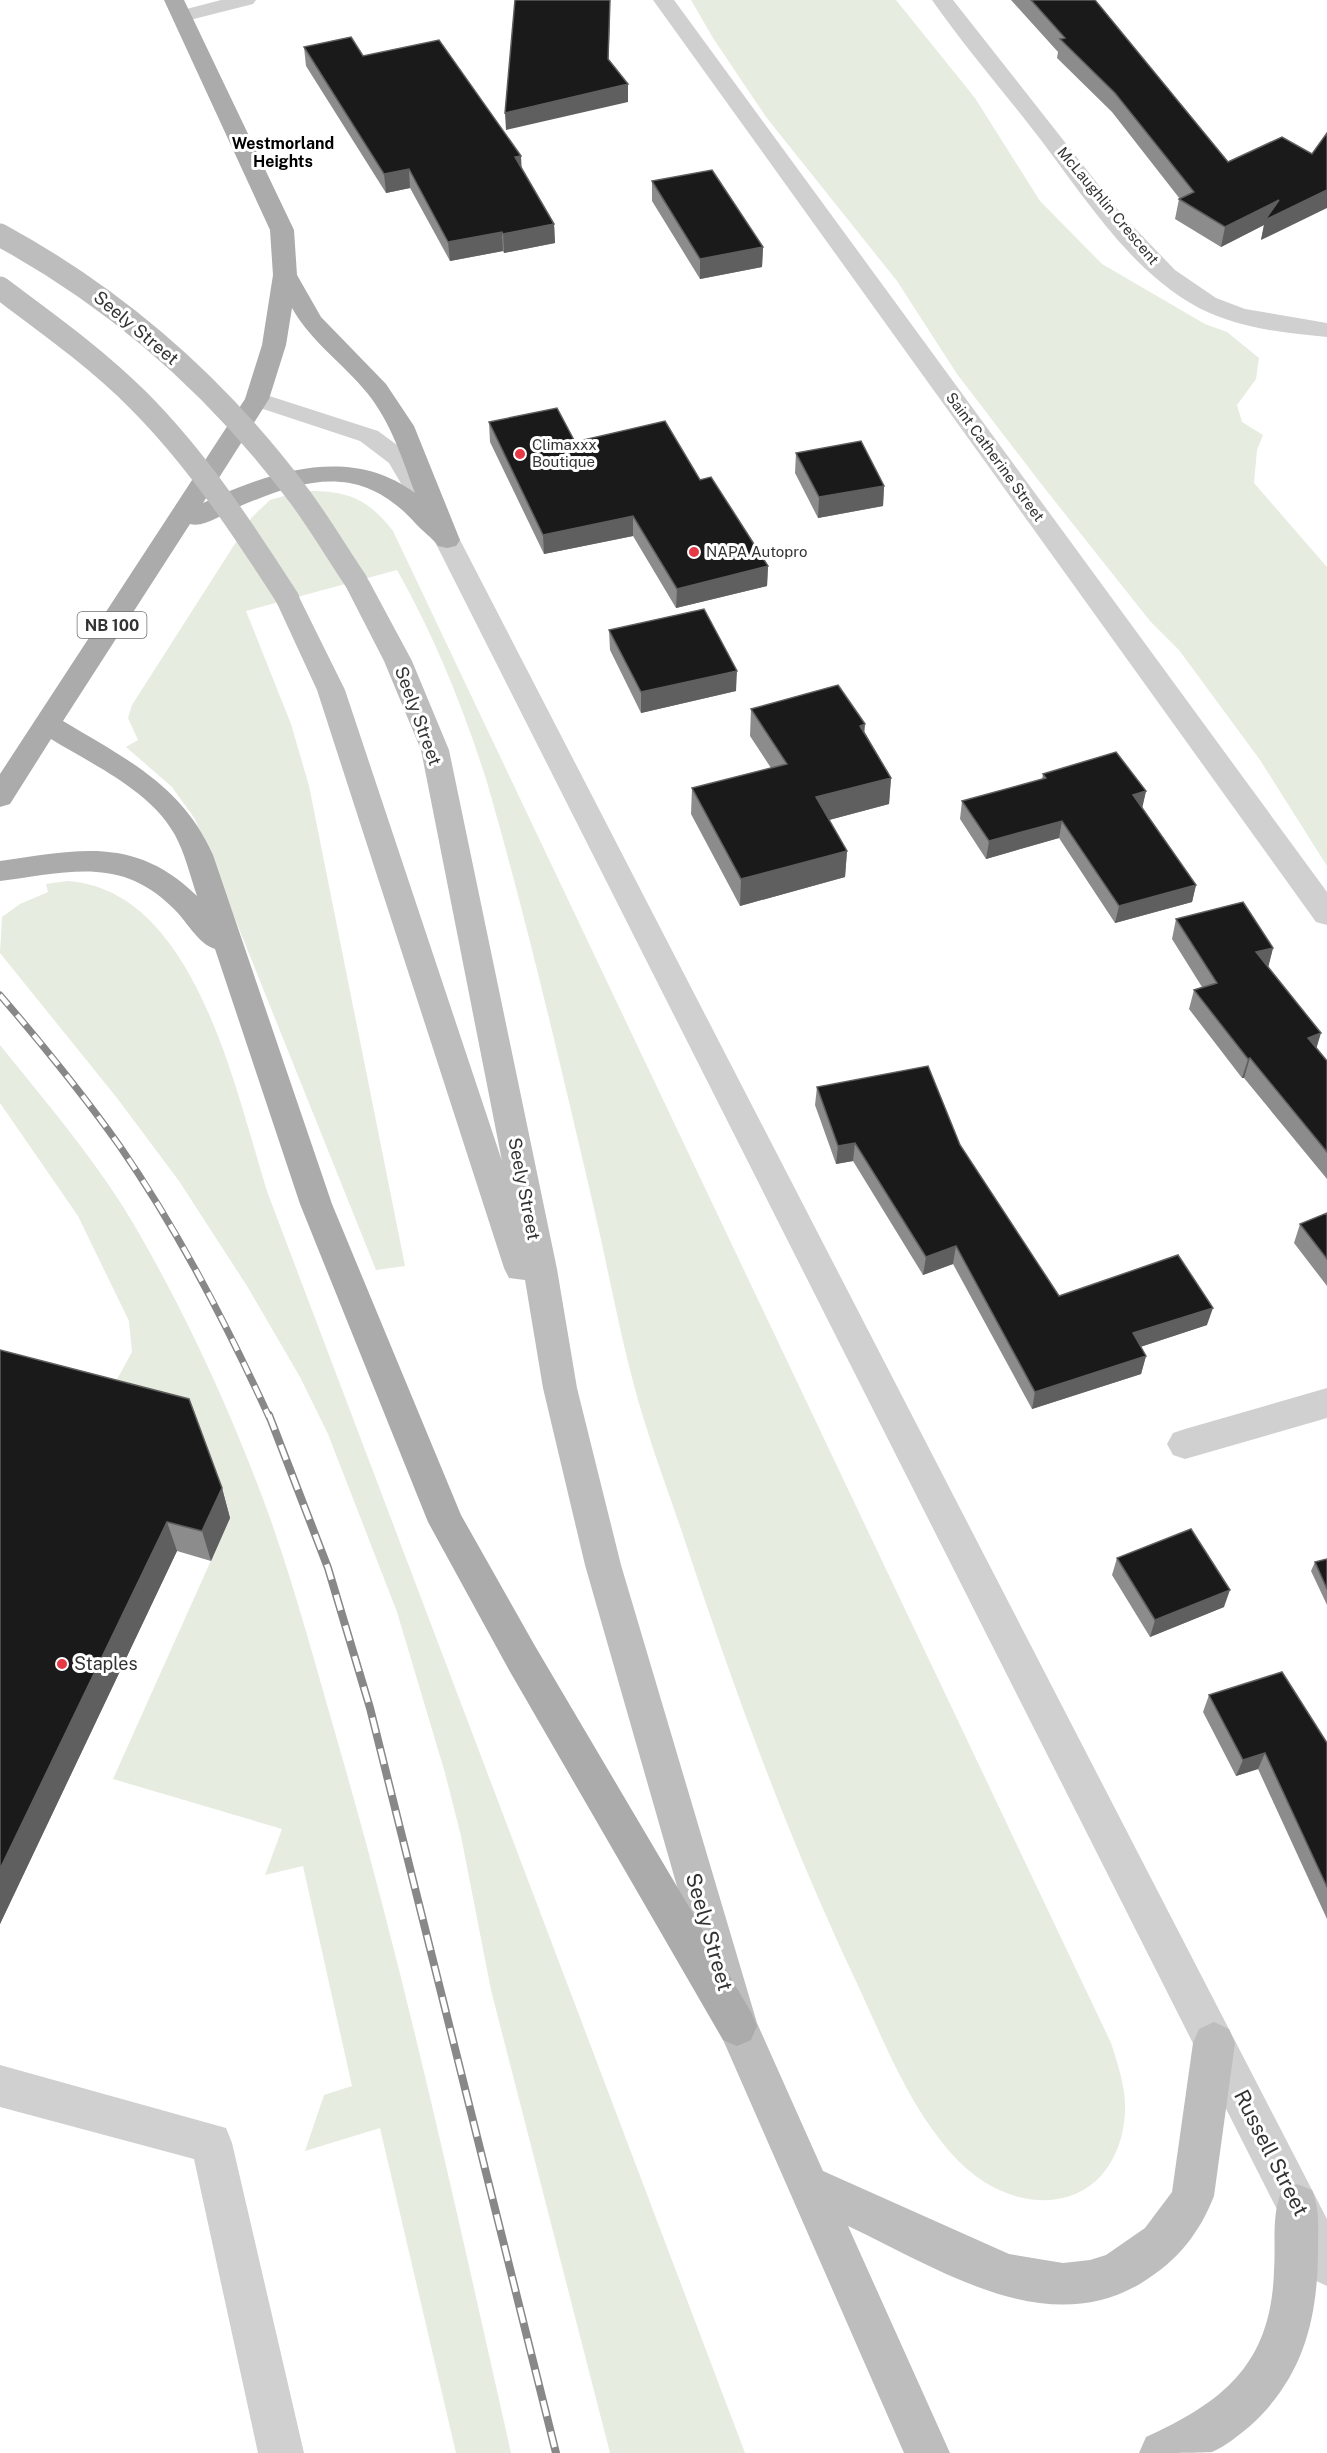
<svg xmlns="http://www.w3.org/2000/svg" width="1327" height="2453" font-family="'Public Sans',sans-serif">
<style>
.green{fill:#e6ecdf}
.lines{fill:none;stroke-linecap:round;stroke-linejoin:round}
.service{fill:#d0d0d0;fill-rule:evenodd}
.minor{fill:#d0d0d0;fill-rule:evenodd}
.tertiary{fill:#d0d0d0;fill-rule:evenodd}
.secondary{fill:#bdbdbd;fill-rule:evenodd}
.primary{fill:#ababab;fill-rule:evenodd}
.rail-far1-casing{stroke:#888;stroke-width:7}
.rail-casing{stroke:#888;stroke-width:8}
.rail-far1{stroke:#fff;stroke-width:4.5;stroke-dasharray:13;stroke-linecap:butt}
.rail{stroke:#fff;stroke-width:5;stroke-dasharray:16;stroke-linecap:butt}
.secondary-bridge{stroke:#bdbdbd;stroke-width:23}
.wall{fill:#8c8c8c}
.shaded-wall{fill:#5f5f5f}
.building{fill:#1a1a1a;stroke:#5f5f5f;stroke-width:1.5}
.poi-dot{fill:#e63946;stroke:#fff;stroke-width:2}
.labels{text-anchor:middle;stroke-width:6;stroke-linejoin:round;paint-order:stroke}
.far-street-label{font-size:15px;fill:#333;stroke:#fff}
.far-poi-label{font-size:15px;fill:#333;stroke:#fff;text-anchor:start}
.far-neighbourhood-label{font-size:16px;font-weight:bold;fill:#000;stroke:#fff}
.shield{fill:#fff;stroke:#707070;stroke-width:1.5}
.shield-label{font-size:16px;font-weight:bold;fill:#333}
.street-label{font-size:18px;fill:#333;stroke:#fff}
.poi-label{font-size:18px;fill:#333;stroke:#fff;text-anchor:start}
.near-street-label{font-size:21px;fill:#333;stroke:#fff}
</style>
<rect width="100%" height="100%" fill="#fff"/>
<path class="green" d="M 691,0 L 896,0 L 975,98 L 1040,201 L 1102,264 L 1205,324 L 1227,332 L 1259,358 L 1256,379 L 1237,405 L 1242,422 L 1263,435 L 1257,450 L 1254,483 L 1327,567 L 1327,866 L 1260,760 L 1179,650 L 1150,621 L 1042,485 L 957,374 L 897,281 L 766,117 L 713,38 Z
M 301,491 C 345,490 366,496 393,531 L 1111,2043 C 1118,2065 1126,2087 1125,2112 C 1122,2173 1079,2212 1019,2197 C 986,2188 962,2168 941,2141 C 903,2093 880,2032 854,1977 C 787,1835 733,1687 684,1538 C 671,1499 656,1460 644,1420 C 622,1349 610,1276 593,1204 C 560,1063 527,921 487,782 C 463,707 435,637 397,570 L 246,611 L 291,724 L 309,786 L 405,1266 L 376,1270 L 195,819 L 172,787 L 126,747 L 138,740 L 128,718 L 132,705 L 252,517 L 270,500 Z
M 67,881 C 197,889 236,1095 268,1194 L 745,2453 L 610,2453 L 491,1990 L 461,1836 L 445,1773 L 397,1612 L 328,1434 L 300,1377 L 247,1286 L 179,1181 L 117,1098 L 0,953 L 2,917 L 20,904 L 48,892 L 46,884 Z
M 0,1045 C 49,1106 101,1166 140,1235 C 191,1324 235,1421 270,1518 C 295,1589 315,1663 336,1736 C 405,1973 457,2213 511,2453 L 456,2453 L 380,2128 L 305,2151 L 324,2095 L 352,2086 L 303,1866 L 265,1875 L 282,1829 L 113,1779 L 230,1518 L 103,1405 L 132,1352 L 129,1321 L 78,1216 L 0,1103 Z"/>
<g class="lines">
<path class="service" d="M 0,2065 L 226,2128 L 232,2143 L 304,2453 L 258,2453 L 194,2159 L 0,2107 Z"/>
<path class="minor" d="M 221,0 L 256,0 L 253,4 L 182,22 L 175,20 L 172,16 L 175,12 Z
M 653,0 L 674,0 L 1327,892 L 1327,925 L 1316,922 Z
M 932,0 L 953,0 L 1123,216 L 1175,270 L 1216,298 L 1245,309 L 1327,323 L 1327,337 C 1284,333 1238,328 1199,308 C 1126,269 1080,189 1030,126 C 997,84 962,43 932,0 Z
M 1327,1388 L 1327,1418 L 1185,1459 L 1173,1455 L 1167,1444 L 1173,1433 L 1185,1429 Z"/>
<path class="tertiary" d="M 257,392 L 378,431 L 408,453 L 460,540 L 1327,2219 L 1327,2286 L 1312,2279 L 434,540 L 389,463 L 360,441 L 248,404 L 245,399 L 248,394 Z"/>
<path class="secondary" d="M 356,572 L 365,575 L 369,581 L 412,661 L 449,750 L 557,1269 L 577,1388 L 621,1565 L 757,2023 L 823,2171 L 1009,2254 L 1063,2263 L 1090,2260 L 1106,2255 L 1145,2228 L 1172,2192 L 1193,2043 L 1199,2029 L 1214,2022 L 1229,2029 L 1235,2043 L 1214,2196 C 1199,2234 1178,2260 1143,2282 C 1046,2342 938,2268 848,2226 L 950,2453 L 904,2453 L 717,2026 L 585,1565 L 543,1388 L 525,1280 L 509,1278 L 504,1268 L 317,690 L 275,599 L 279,593 L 288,590 L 297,593 L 345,690 L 502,1161 L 421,750 L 384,661 L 343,581 L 347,575 Z
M 1297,2184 L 1312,2190 C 1320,2209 1318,2228 1318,2248 C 1318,2318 1304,2377 1250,2426 C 1239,2435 1226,2446 1212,2452 C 1200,2453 1155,2453 1139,2453 L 1146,2437 C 1225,2401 1271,2363 1274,2271 C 1276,2244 1271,2215 1282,2190 Z"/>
<path class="primary" d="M 164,0 L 184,0 L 294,230 L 297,275 L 321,317 L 386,384 L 414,426 L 460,540 L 456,546 L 447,548 L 438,546 C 432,537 423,532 416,524 C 361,462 305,478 236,508 C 223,514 204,528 190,524 L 63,721 C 126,759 182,785 213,855 L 332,1204 L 461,1515 L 535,1646 L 751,2012 L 757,2026 L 751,2040 L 737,2046 L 723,2040 L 509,1670 L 428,1522 L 300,1204 L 215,949 C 198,944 186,920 173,908 C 120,855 66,873 0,881 L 0,861 C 77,850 135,835 197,896 C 190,875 185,854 175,835 C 150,790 93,765 51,739 L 10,804 L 0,807 L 0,774 L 245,399 L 262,345 L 273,275 L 270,230 ZM 292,308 C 311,342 344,364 368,394 C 391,423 402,458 415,493 C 350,444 269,472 203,503 L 269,399 L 286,345 Z"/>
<g class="rail-far1-casing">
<path id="rail-far1" d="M 0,995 C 42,1044 82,1093 119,1145 C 178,1230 226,1323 269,1417"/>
</g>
<g class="rail-casing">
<path id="rail" d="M 269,1415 L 328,1568 L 370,1708 L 556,2453"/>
</g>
<use href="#rail-far1" class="rail-far1"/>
<use href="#rail" class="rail"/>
<path class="secondary-bridge" d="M 0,235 C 119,300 219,388 300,497 C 320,524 337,553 356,581
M 0,288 C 47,323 96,358 138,400 C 197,459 243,529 288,599"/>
</g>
<path class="wall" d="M 1011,0 L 1095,0 L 1228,162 L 1312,154 L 1261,240 L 1264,225 L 1221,247 L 1175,219 L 1179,199 L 1180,199 L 1112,112 L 1057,58 L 1058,52 Z
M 304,47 L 363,56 L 521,156 L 521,167 L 554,224 L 555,243 L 504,253 L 503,251 L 450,261 L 410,188 L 386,193 L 306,66 Z
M 652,181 L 763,247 L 762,267 L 700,279 L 652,201 Z
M 489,422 L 700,480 L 768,566 L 767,586 L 676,608 L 633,536 L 544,554 L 490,442 Z
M 796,453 L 884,486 L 883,506 L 818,518 L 795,473 Z
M 609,630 L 736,691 L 641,713 L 610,650 Z
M 751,709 L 865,733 L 891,778 L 889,804 L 829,820 L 847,851 L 845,877 L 740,906 L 691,814 L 692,788 L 771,768 L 750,736 Z
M 1043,774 L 1146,791 L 1142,807 L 1196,885 L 1192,902 L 1115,923 L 1059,838 L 986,859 L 960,819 L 962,801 L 1042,779 Z
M 1176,919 L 1273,948 L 1268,967 L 1316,1048 L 1327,1061 L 1327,1179 L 1244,1078 L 1242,1078 L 1189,1009 L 1194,990 L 1202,987 L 1172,939 Z
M 817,1087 L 960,1145 L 1059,1296 L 1207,1325 L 1140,1347 L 1146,1356 L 1141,1374 L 1032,1409 L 953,1264 L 923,1275 L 853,1161 L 836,1164 L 815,1105 Z
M 1327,1213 L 1327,1286 L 1294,1243 L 1300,1224 Z
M 0,1350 L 222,1488 L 230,1518 L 211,1561 L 177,1551 L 0,1924 Z
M 1117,1558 L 1224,1607 L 1150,1637 L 1112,1575 Z
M 1327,1559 L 1327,1605 L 1311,1571 L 1315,1562 Z
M 1209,1695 L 1327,1743 L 1327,1919 L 1258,1769 L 1236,1776 L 1203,1712 Z"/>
<path class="shaded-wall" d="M 610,0 L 610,12 L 608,77 L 608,59 Z
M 628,84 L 628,102 L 506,130 L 505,113 Z
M 521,156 L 522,175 L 515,157 Z
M 409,169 L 410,188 L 386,193 L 384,174 Z
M 1327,190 L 1327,208 L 1261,240 L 1264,225 L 1221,247 L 1225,227 L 1279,200 Z
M 554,224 L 555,243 L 504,253 L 503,234 Z
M 502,232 L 503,251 L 450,261 L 448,242 Z
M 763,247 L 762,267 L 700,279 L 700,259 Z
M 884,486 L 883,506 L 818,518 L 819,497 Z
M 633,516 L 633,536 L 544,554 L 543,535 Z
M 768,566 L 767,586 L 676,608 L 677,589 Z
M 737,671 L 736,691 L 641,713 L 641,692 Z
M 865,724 L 863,751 L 860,726 Z
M 891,778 L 889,804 L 814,824 L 816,797 Z
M 1146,791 L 1142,809 L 1133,795 Z
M 1062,821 L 1059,838 L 986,859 L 989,841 Z
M 847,851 L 845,877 L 740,906 L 741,879 Z
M 1196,885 L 1192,902 L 1115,923 L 1119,906 Z
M 1273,948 L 1268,968 L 1256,952 Z
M 1321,1033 L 1315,1053 L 1308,1038 Z
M 1250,1058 L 1244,1078 L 1242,1078 L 1248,1059 Z
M 855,1143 L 853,1161 L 836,1164 L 838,1146 Z
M 956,1246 L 953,1264 L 923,1275 L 926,1257 Z
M 1213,1308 L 1207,1325 L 1128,1351 L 1133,1333 Z
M 1146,1356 L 1141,1374 L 1032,1409 L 1035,1392 Z
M 222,1488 L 230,1518 L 211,1561 L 202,1531 Z
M 167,1522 L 177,1551 L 0,1924 L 0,1869 Z
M 1230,1590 L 1224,1607 L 1150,1637 L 1155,1620 Z
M 1265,1753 L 1258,1769 L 1236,1776 L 1243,1760 Z"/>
<path class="building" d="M 515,0 L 610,0 L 608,59 L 628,84 L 505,113 Z
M 1031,0 L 1095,0 L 1228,162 L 1282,137 L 1312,154 L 1327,133 L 1327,190 L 1265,220 L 1279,200 L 1225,227 L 1179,199 L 1194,192 L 1115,93 L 1060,39 L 1065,38 Z
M 351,37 L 363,56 L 439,40 L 521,156 L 515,157 L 554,224 L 503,234 L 502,232 L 448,242 L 409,169 L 384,174 L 304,47 Z
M 712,170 L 763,247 L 700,259 L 652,181 Z
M 557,408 L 575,442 L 665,421 L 700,480 L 711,477 L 768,566 L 677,589 L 633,516 L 543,535 L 489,422 Z
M 861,441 L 884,486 L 819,497 L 796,453 Z
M 704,609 L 737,671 L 641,692 L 609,630 Z
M 838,685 L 865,724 L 860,726 L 891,778 L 816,797 L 847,851 L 741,879 L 692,788 L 787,764 L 751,709 Z
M 1116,752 L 1146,791 L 1133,795 L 1196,885 L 1119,906 L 1062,821 L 989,841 L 962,801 L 1046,778 L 1043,774 Z
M 1243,902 L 1273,948 L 1256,952 L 1321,1033 L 1308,1038 L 1327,1061 L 1327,1152 L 1250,1058 L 1248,1059 L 1194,990 L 1217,983 L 1176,919 Z
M 928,1066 L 960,1145 L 1059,1296 L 1178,1255 L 1213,1308 L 1133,1333 L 1146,1356 L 1035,1392 L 956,1246 L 926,1257 L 855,1143 L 838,1146 L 817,1087 Z
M 1327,1213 L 1327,1259 L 1300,1224 Z
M 0,1350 L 189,1399 L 222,1488 L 202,1531 L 167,1522 L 0,1869 Z
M 1191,1529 L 1230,1590 L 1155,1620 L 1117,1558 Z
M 1327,1559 L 1327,1589 L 1315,1562 Z
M 1282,1672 L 1327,1743 L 1327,1887 L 1265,1753 L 1243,1760 L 1209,1695 Z"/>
<g class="poi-dot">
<circle cx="520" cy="454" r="6"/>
<circle cx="694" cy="552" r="6"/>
<circle cx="62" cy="1664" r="6"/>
</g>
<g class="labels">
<g class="far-street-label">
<text transform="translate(1108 206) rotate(50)" y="5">McLaughlin Crescent</text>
<text transform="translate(995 457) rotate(54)" y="5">Saint Catherine Street</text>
</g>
<g class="far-poi-label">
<text x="532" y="450">Climaxxx<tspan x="532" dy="17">Boutique</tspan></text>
<text x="706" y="557">NAPA Autopro</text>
</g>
<g class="far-neighbourhood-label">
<text x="283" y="149">Westmorland<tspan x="283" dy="18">Heights</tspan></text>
</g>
<rect class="shield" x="77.5" y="612" width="69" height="26" rx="4.5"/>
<g class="shield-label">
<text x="112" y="631">NB 100</text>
</g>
<g class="street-label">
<text transform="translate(136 328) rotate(40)" y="6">Seely Street</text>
<text transform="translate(418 716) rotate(70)" y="6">Seely Street</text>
<text transform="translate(524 1189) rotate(79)" y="6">Seely Street</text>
</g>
<g class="poi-label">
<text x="74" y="1670">Staples</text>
</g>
<g class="near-street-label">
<text transform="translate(709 1932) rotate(74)" y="7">Seely Street</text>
<text transform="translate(1271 2153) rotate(63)" y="7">Russell Street</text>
</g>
</g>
</svg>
